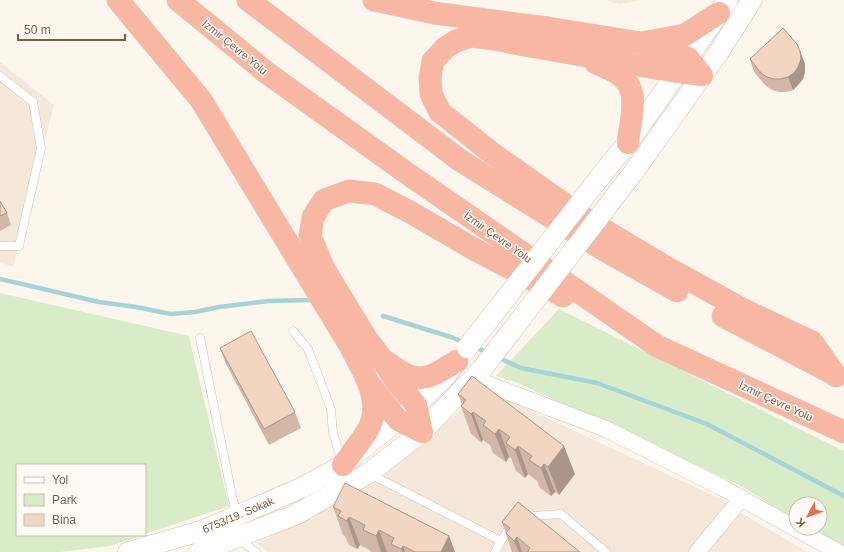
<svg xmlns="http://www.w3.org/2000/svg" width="844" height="552" font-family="Helvetica,sans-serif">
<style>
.residential{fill:#f5e8da}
.green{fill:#d8ecc9}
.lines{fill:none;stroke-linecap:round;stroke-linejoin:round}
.stream{stroke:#a5d3da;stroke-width:4.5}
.service-casing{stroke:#d1beb0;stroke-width:9}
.minor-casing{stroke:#d1beb0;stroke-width:17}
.tertiary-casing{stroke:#d1beb0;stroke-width:21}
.motorway-casing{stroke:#dad1cd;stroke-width:23}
.service{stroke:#fff;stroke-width:8}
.minor{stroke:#fff;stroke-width:16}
.tertiary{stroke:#fff;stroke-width:20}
.motorway{stroke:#f7b7a3;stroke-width:22}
.tertiary-bridge-casing{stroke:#d1beb0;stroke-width:21;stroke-linecap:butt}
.tertiary-bridge{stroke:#fff;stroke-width:20}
.wall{fill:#d1b7a8}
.shaded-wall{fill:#aa9588}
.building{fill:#f3d5c3;stroke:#aa9588}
.labels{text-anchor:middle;stroke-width:3;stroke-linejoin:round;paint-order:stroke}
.street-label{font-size:11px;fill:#7a5c4d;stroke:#fffaf3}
</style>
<rect width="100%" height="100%" fill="#fdf6ec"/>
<path class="residential" d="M 606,0 L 641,0 L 620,4 Z
M 0,62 L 54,105 L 13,267 L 0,262 Z
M 485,389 L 729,503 L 743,514 L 807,552 L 268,552 L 257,543 L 368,485 L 391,469 Z"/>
<path class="green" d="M 0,293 L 189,336 L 229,506 L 145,534 L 145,465 L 17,465 L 17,535 L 143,535 L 110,546 L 60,552 L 0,552 Z
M 559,309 L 844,451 L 844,550 L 808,528 L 820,528 L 820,504 L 796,504 L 796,520 L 741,486 L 518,383 L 496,376 Z"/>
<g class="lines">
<path class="stream" d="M 0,279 L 99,302 L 136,307 L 171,314 L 195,312 L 219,307 L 269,301 L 311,300
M 383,316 L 451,337 L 465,343
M 474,347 L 489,353
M 497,357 L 521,368 L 597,383 L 707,424 L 844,496"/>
<g class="service-casing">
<path id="service" d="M 0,76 L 33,102 L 41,148 L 19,246 L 0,246
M 293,331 L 308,349 L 331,409 L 333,433 L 342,462
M 200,338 L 236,515
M 370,474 L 501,541
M 526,520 L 534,516 L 561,514 L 606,552
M 238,538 L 256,552
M 495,552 L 501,541 L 511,526"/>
</g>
<g class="minor-casing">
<path id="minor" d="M 474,379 L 606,429 L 721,487 L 838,552
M 697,552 L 742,498"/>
</g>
<g class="tertiary-casing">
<path id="tertiary" d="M 611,163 L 628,143 L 728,0
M 633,173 L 719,52 L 752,0
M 128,552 L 204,530 L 303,487 L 343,465 L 416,405 L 444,378 L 454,365
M 199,552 L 295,515 L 369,473 L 422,432 L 483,368"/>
</g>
<g class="motorway-casing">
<path id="motorway" d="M 118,0 L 201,100 L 349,344 C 362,369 384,401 368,430 C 361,442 351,453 343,465
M 178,0 L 267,73 L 408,174 L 657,346 L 844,432
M 248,0 L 461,161 L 604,250 L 677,291
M 374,0 L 434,13 L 548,28 L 641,43 L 685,35 L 719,13
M 647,45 L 666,49 L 688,58 L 702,75
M 596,63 C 604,67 615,70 621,76 C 641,92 630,122 628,143
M 702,75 L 677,72 L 524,45 L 494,39 L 471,36 L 456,41 L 445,48 L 433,61 L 430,78 L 431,94 L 440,112 L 493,154 L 584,218 L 664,266 L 744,310 L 812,342 L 836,376
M 723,316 L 832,373
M 388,363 C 418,386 427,380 457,361
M 371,386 L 398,420 L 422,432
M 422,432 L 416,405 L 396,381 L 381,358 L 366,338 L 324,269 L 310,236 L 313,217 L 324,200 L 349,191 L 375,194 L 410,212 L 472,248 L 563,296"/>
</g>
<use href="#service" class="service"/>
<use href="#minor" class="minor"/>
<use href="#tertiary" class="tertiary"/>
<use href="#motorway" class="motorway"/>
<g class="tertiary-bridge-casing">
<path id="tertiary-bridge" d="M 467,348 L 611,163
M 483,368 L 633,173"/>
</g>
<use href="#tertiary-bridge" class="tertiary-bridge"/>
</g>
<path class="wall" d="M 800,51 L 805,64 L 805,72 L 803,79 L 798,85 L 793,90 L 786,92 L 779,92 L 772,90 L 766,86 L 754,72 L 750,59 Z
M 0,201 L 7,213 L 11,225 L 0,231 Z
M 220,348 L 295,412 L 301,428 L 269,445 L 226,364 Z
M 458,394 L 575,474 L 559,495 L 555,492 L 551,496 L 540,488 L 537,481 L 528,474 L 525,478 L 516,471 L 511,458 L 509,457 L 506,462 L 493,453 L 490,445 L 483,440 L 481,442 L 471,434 L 461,406 L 462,405 Z
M 333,507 L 449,536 L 455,552 L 371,552 L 370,550 L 360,545 L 357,549 L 349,545 L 345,536 L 343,535 Z
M 502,522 L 580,552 L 512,552 Z"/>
<path class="shaded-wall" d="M 800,51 L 805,64 L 805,72 L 803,79 L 798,85 L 793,90 L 788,77 Z
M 473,412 L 483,440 L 481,442 L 471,414 Z
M 499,429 L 509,457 L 506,462 L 495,434 Z
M 518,446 L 528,474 L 525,478 L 515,450 Z
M 564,446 L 575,474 L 559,495 L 548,467 Z
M 544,464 L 555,492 L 551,496 L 541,468 Z
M 349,517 L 360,545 L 357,549 L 347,521 Z
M 379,530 L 387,552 L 381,552 L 376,536 Z
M 449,536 L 455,552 L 441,552 Z
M 517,537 L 522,552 L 519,552 L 514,541 Z
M 403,546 L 405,552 L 402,552 L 401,549 Z"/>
<path class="building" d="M 783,28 L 797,44 L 800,51 L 801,59 L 798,67 L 794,73 L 788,77 L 781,79 L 774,79 L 767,77 L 761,73 L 750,59 Z
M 0,201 L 7,213 L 0,216 Z
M 251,331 L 295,412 L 264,429 L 220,348 Z
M 472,376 L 564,446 L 548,467 L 544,464 L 541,468 L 529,460 L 532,456 L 518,446 L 515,450 L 506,443 L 510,437 L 499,429 L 495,434 L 483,425 L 486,421 L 473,412 L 471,414 L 461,406 L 466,400 L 458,394 Z
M 345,483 L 449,536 L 441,552 L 415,552 L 403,546 L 401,549 L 391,544 L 394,538 L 379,530 L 376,536 L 363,530 L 365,525 L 349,517 L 347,521 L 338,516 L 341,511 L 333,507 Z
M 518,502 L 580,552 L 528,552 L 528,551 L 530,548 L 517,537 L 514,541 L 506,533 L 510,528 L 502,522 Z"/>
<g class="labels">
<g class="street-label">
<text transform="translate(235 47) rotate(39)" y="4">İzmir Çevre Yolu</text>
<text transform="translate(498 237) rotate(35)" y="4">İzmir Çevre Yolu</text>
<text transform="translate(776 401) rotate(25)" y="4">İzmir Çevre Yolu</text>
<text transform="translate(238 515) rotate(-23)" y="4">6753/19. Sokak</text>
</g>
</g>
<rect x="16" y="464" width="130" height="72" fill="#fffaf3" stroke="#cabbb1"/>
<rect x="24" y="477" width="20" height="6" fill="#ffffff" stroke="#cabbb1"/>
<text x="52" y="484" font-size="12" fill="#7a5c4d">Yol</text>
<rect x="24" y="494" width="20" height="12" fill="#d8ecc9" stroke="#cabbb1"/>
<text x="52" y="504" font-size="12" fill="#7a5c4d">Park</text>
<rect x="24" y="514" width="20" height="12" fill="#f3d5c3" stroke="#cabbb1"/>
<text x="52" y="524" font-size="12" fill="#7a5c4d">Bina</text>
<g transform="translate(808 516) rotate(229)"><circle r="19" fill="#fffaf3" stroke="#cabbb1"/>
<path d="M0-3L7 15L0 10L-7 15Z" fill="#e76f51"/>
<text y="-6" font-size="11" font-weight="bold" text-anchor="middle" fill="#7a5c4d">K</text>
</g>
<path d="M18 34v6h107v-6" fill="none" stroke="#7a5c4d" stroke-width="2"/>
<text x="24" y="34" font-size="12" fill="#7a5c4d" stroke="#fffaf3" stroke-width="3" paint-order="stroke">50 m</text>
</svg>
